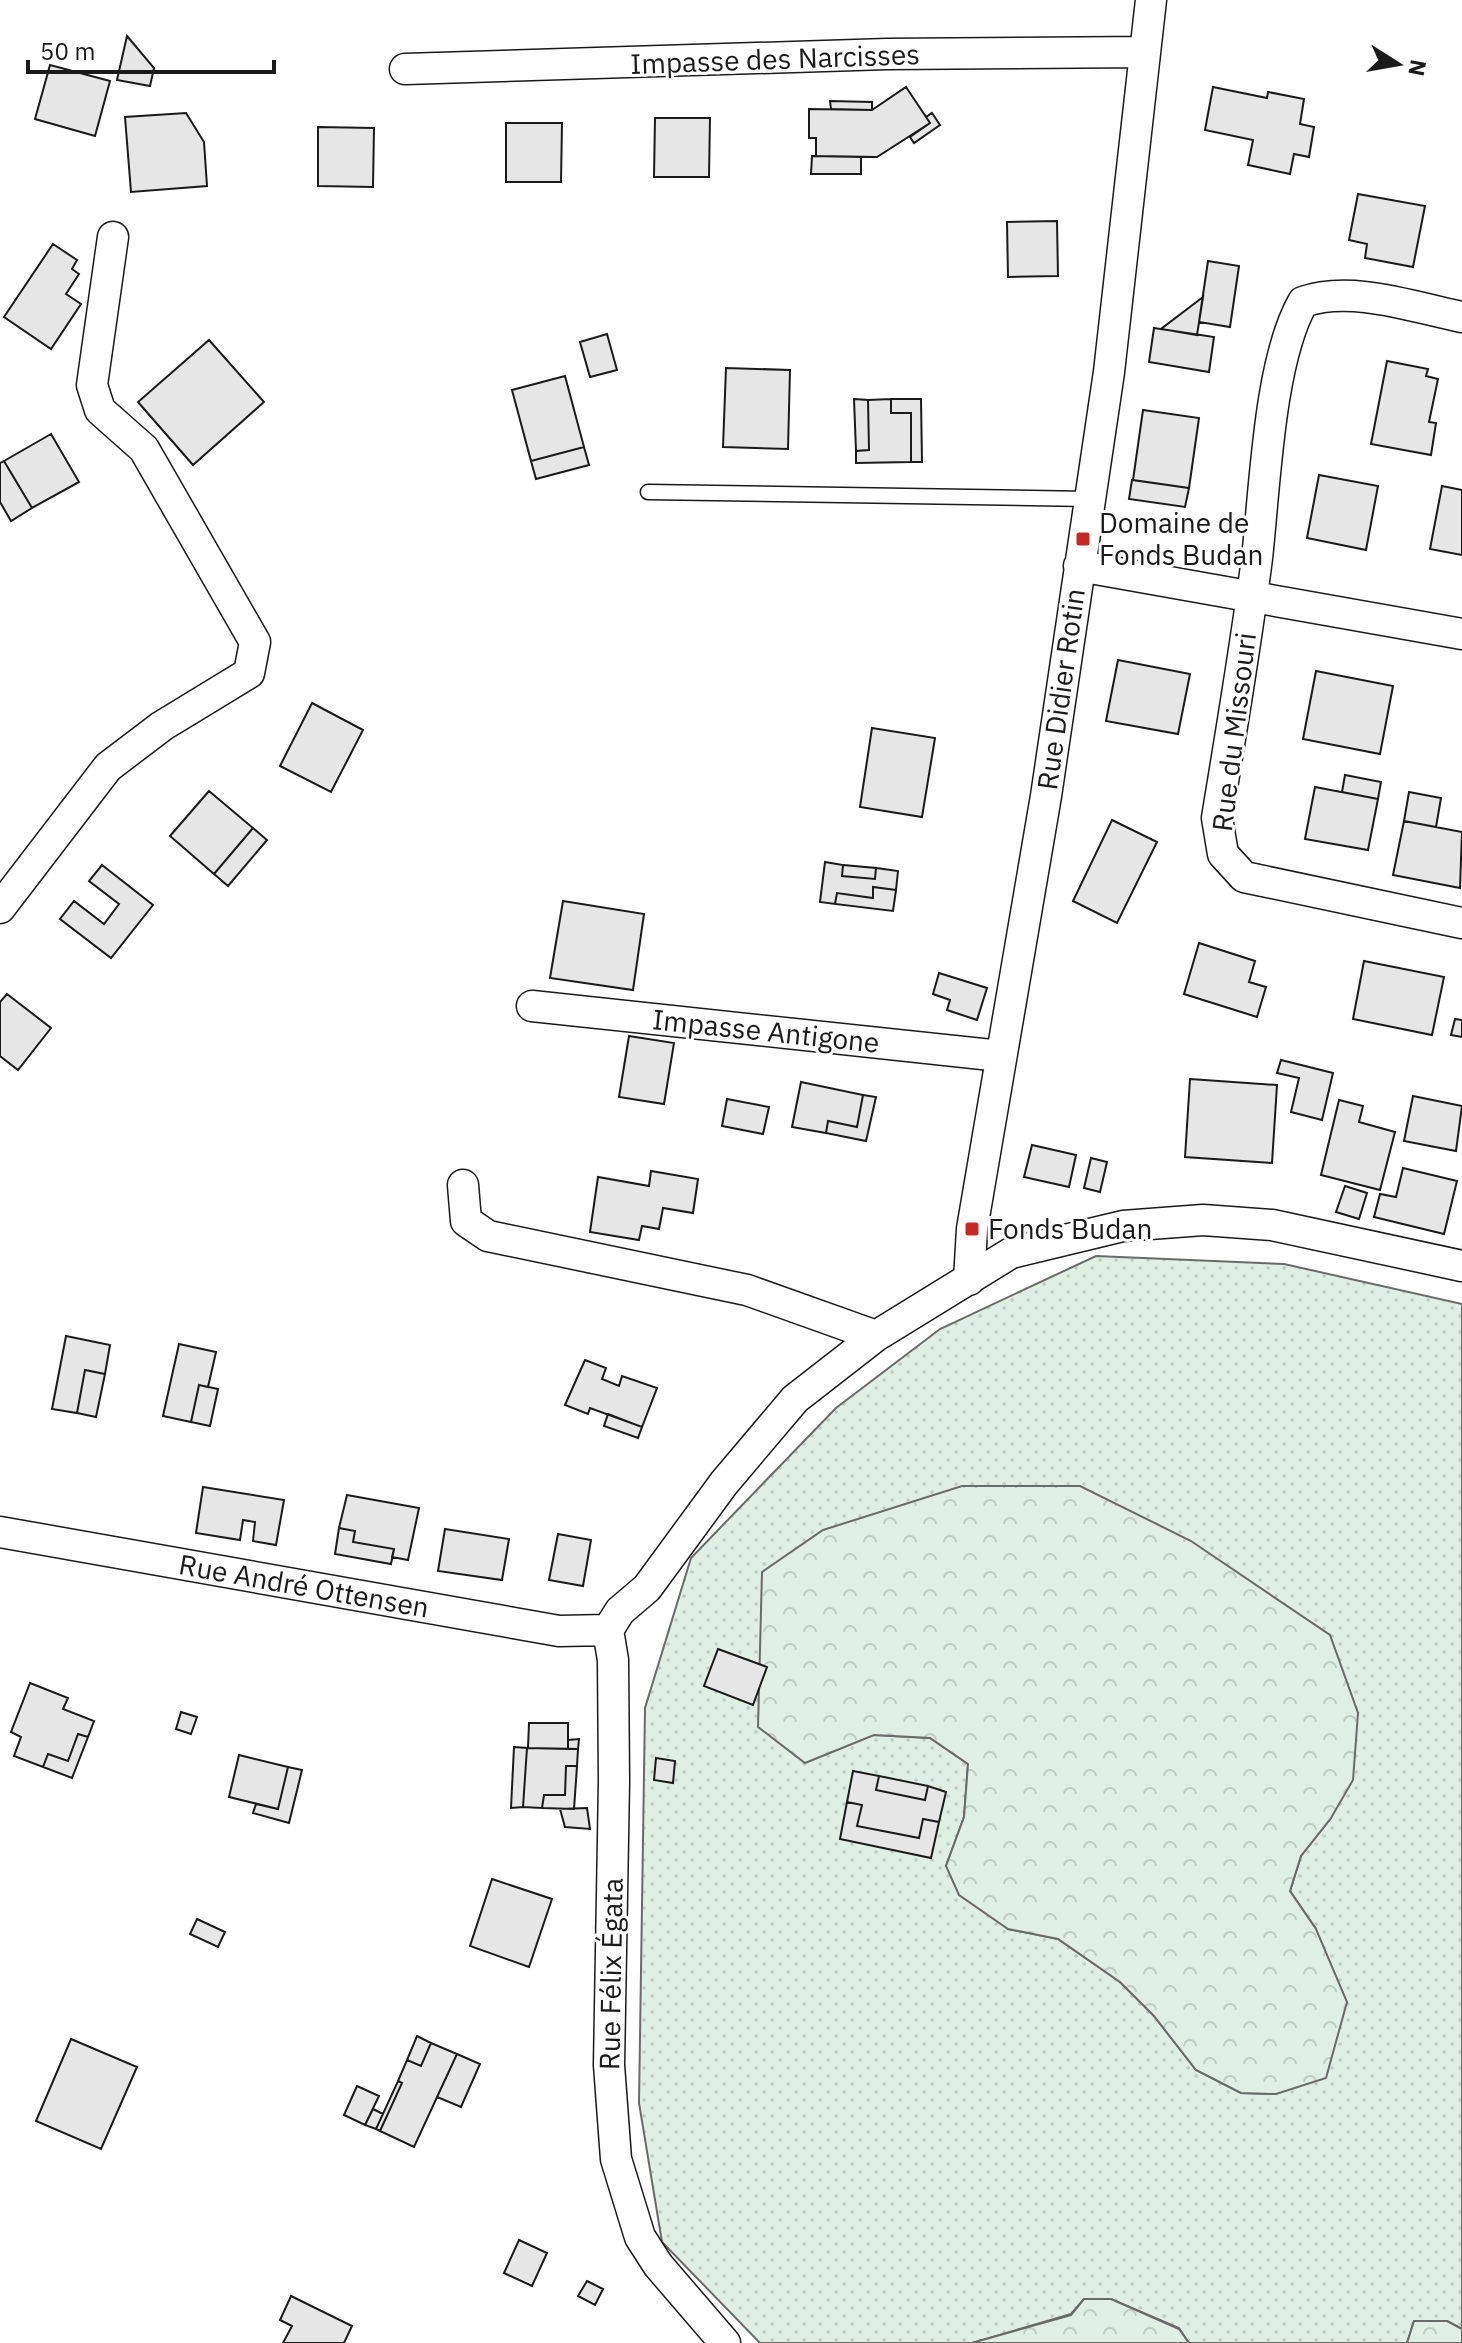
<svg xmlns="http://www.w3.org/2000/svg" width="1462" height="2343" font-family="'IBM Plex Sans',sans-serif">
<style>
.grass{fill:url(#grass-dots);stroke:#6a6a6a;stroke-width:2;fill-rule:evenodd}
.forest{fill:url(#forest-crowns);stroke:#6a6a6a;stroke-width:2}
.building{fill:#e6e6e6;stroke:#1a1a1a;stroke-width:2}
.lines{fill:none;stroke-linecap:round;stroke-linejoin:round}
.lane-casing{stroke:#1a1a1a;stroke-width:17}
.street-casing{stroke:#1a1a1a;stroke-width:33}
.lane{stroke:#fff;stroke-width:14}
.street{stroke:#fff;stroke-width:30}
.poi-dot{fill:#c62828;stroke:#fff;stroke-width:3}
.labels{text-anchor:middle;stroke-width:6;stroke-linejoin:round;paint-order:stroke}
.street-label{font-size:28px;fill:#1a1a1a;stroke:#fff}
.poi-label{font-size:28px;fill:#1a1a1a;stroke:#fff;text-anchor:start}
</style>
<defs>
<pattern id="grass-dots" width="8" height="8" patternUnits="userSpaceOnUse" patternTransform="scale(2)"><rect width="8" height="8" fill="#e0efe3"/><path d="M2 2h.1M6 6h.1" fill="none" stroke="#c0ccc2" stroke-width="1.8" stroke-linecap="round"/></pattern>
<pattern id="forest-crowns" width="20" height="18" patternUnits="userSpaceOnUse" patternTransform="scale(2)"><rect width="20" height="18" fill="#e0efe3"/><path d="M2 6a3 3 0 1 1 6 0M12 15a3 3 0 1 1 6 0" fill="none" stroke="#c0ccc2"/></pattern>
</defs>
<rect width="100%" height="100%" fill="#fff"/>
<path class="grass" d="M 1096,1256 L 1284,1264 L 1462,1304 L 1462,2329 L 1447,2321 L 1414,2321 L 1407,2343 L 1189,2343 L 1179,2328 L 1111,2299 L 1084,2299 L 1071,2314 L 972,2343 L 760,2343 L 662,2242 L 639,2103 L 645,1708 L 691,1558 L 836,1408 L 940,1329 ZM 1358,1713 L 1331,1818 L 1301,1856 L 1290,1891 L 1316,1929 L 1276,2094 L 1241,2093 L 1196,2070 L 1154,2016 L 1120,1982 L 1058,1939 L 1008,1929 L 946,1866 L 964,1817 L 968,1764 L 930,1738 L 874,1735 Z"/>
<path class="forest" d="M 962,1486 L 1080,1486 L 1191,1541 L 1330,1635 L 1358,1713 L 1353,1780 L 1331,1818 L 1301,1856 L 1290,1891 L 1316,1929 L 1347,2002 L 1326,2078 L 1276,2094 L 1241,2093 L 1196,2070 L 1154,2016 L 1120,1982 L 1058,1939 L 1008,1929 L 959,1895 L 946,1866 L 964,1817 L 968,1764 L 930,1738 L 874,1735 L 805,1763 L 758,1727 L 762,1572 L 823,1530 Z
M 1084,2299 L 1111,2299 L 1179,2329 L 1189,2343 L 972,2343 L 1071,2315 Z
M 1414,2321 L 1447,2321 L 1462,2329 L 1462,2343 L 1407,2343 Z"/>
<path class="building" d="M 127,36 L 154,68 L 150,86 L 117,80 Z
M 50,65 L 110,81 L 95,136 L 35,119 Z
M 906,87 L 930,123 L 877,157 L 816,156 L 816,138 L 809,138 L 809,109 L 872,110 Z
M 1213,87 L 1267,98 L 1268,92 L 1304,99 L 1300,124 L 1314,127 L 1309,157 L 1294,154 L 1290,174 L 1248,165 L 1253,140 L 1205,130 Z
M 830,101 L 872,102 L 872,110 L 831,109 Z
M 186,113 L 204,142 L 207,186 L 131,192 L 125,117 Z
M 932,113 L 940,125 L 914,143 L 910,137 L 930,123 L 926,117 Z
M 655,118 L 710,118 L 709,177 L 654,177 Z
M 506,123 L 562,123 L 561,182 L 506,182 Z
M 318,127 L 374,128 L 373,187 L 318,186 Z
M 812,156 L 861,157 L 861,174 L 811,174 Z
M 1358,194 L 1425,206 L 1413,267 L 1365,258 L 1367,244 L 1349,240 Z
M 1057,221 L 1058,276 L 1008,277 L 1007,222 Z
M 53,244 L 77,260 L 72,269 L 79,274 L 66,294 L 81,304 L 51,349 L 4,317 Z
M 1208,261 L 1239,266 L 1230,327 L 1199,322 Z
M 1203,297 L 1197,335 L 1161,329 Z
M 1154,328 L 1214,337 L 1209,372 L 1149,362 Z
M 607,334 L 617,370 L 590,377 L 580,342 Z
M 209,340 L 264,402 L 193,465 L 138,402 Z
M 1387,361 L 1428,369 L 1426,376 L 1438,379 L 1429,422 L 1436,423 L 1431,455 L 1371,444 Z
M 726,368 L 790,370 L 788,449 L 723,447 Z
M 565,376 L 584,447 L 531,461 L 512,390 Z
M 854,399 L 868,400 L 869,450 L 856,451 Z
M 891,399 L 921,399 L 922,462 L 911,462 L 911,413 L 891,413 Z
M 891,399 L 891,413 L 911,413 L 911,462 L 856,463 L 856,451 L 869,450 L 868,400 Z
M 1143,410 L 1199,418 L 1189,488 L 1133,480 Z
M 51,434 L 79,482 L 32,508 L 4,461 Z
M 584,447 L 589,465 L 536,479 L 531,461 Z
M 4,461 L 32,508 L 11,521 L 0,502 L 0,463 Z
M 1319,475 L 1378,486 L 1366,550 L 1307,538 Z
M 1132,480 L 1189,488 L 1185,507 L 1129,499 Z
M 1442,486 L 1462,490 L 1462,555 L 1430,549 Z
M 1118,660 L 1190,674 L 1178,734 L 1106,721 Z
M 1316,671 L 1393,686 L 1380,754 L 1303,739 Z
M 312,703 L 363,730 L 331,792 L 280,766 Z
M 872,728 L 935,738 L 922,817 L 860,807 Z
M 1345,775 L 1381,782 L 1378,799 L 1342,792 Z
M 1315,787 L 1378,799 L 1368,850 L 1305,839 Z
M 209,791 L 253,828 L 214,874 L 170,836 Z
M 1409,792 L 1441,798 L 1436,827 L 1404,821 Z
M 1112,820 L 1157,842 L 1117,923 L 1073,901 Z
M 1404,821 L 1462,832 L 1460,888 L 1393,875 Z
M 253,828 L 267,840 L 228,886 L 214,874 Z
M 825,862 L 843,865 L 842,876 L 875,879 L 876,868 L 898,871 L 896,890 L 873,887 L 873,898 L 837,893 L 835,904 L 820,902 Z
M 102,865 L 153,905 L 111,958 L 60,919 L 74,901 L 104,924 L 119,904 L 89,881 Z
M 843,865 L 876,868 L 875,879 L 842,876 Z
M 873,887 L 896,890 L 893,911 L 835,904 L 837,893 L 873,898 Z
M 563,901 L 644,914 L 633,990 L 550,978 Z
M 1199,943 L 1255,961 L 1249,982 L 1266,987 L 1257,1017 L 1184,994 Z
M 1364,961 L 1444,977 L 1432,1035 L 1353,1019 Z
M 939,973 L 987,988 L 977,1020 L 947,1010 L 950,1000 L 933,994 Z
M 7,994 L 51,1028 L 18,1070 L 0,1056 L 0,1002 Z
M 1455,1019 L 1462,1020 L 1462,1037 L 1451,1035 Z
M 629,1036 L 674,1043 L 664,1104 L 619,1097 Z
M 1281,1060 L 1333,1073 L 1322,1120 L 1291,1112 L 1299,1078 L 1277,1073 Z
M 1190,1079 L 1277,1085 L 1272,1163 L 1185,1157 Z
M 801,1082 L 863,1095 L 857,1127 L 828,1121 L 826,1133 L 792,1127 Z
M 863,1095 L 876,1097 L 866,1141 L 826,1133 L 828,1121 L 857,1127 Z
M 1413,1096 L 1462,1106 L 1456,1151 L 1404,1141 Z
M 727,1099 L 769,1107 L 763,1134 L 722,1126 Z
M 1339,1100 L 1363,1106 L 1359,1122 L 1395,1132 L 1380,1190 L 1321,1175 Z
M 1032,1145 L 1076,1155 L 1069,1187 L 1024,1177 Z
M 1091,1158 L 1107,1162 L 1100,1192 L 1084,1188 Z
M 1403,1168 L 1457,1181 L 1444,1234 L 1374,1217 L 1380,1194 L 1396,1197 Z
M 651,1171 L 698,1179 L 693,1213 L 663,1208 L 659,1229 L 642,1226 L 639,1240 L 590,1232 L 598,1177 L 649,1186 Z
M 1345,1186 L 1367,1193 L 1359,1219 L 1336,1212 Z
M 66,1336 L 110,1345 L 105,1374 L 85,1370 L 77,1413 L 52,1409 Z
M 179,1344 L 216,1352 L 208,1387 L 199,1385 L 191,1422 L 163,1416 Z
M 585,1360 L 606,1368 L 602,1379 L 619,1386 L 622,1376 L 657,1388 L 642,1427 L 590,1408 L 588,1414 L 565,1405 Z
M 85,1370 L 105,1374 L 96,1417 L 77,1413 Z
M 199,1385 L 218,1389 L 210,1426 L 191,1422 Z
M 608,1414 L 642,1427 L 638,1438 L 604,1426 Z
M 203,1487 L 284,1500 L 276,1545 L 253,1541 L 255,1522 L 243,1520 L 240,1540 L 196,1533 Z
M 347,1495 L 419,1508 L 408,1560 L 392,1557 L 394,1549 L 353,1542 L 355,1531 L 339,1528 Z
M 339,1528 L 355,1531 L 353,1542 L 394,1549 L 391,1564 L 335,1554 Z
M 445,1529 L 509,1539 L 502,1580 L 438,1571 Z
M 558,1534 L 591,1540 L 583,1586 L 549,1580 Z
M 718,1649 L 767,1667 L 753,1705 L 704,1686 Z
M 30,1683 L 68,1698 L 63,1709 L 94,1721 L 88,1737 L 78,1734 L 68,1761 L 48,1754 L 43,1767 L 14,1756 L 21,1737 L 11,1732 Z
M 181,1712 L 197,1717 L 191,1734 L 176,1729 Z
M 529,1723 L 568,1723 L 568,1749 L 528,1748 Z
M 78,1734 L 88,1737 L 72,1778 L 43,1767 L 48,1754 L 68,1761 Z
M 579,1739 L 578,1749 L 568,1749 L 568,1740 Z
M 514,1747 L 527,1748 L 523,1807 L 511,1808 Z
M 527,1748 L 578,1749 L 577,1766 L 566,1766 L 565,1795 L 544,1795 L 542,1808 L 523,1807 Z
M 239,1755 L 288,1767 L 278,1809 L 229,1797 Z
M 656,1758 L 675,1761 L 673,1783 L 654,1780 Z
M 566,1766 L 577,1766 L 574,1809 L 542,1808 L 544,1795 L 565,1795 Z
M 288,1767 L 302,1770 L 289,1823 L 253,1813 L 256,1804 L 278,1809 Z
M 853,1771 L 879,1776 L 876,1790 L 925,1800 L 928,1786 L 946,1792 L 939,1822 L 923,1819 L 919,1838 L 857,1826 L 862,1805 L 847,1802 Z
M 879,1776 L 928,1786 L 925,1800 L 876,1790 Z
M 847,1802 L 862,1805 L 857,1826 L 919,1838 L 923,1819 L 939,1822 L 931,1858 L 840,1839 Z
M 587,1808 L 590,1829 L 565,1827 L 560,1809 Z
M 492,1879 L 552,1899 L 529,1967 L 470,1946 Z
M 197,1919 L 225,1932 L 218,1947 L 190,1934 Z
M 417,2036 L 431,2043 L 421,2066 L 407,2060 Z
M 71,2039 L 137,2067 L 101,2149 L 36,2121 Z
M 431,2043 L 457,2054 L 414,2147 L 380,2131 L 402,2083 L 398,2081 L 407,2060 L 421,2066 Z
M 457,2054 L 480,2064 L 461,2107 L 437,2097 Z
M 398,2081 L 402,2083 L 380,2131 L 376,2129 Z
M 357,2086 L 379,2096 L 365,2125 L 344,2115 Z
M 373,2109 L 383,2114 L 376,2129 L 365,2125 Z
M 519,2240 L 547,2253 L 532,2286 L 504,2273 Z
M 587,2281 L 603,2289 L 595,2305 L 578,2296 Z
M 291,2296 L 352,2326 L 344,2343 L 283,2343 L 292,2326 L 280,2320 Z"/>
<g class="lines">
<g class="lane-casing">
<path id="lane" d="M 648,492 L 1089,499"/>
</g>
<g class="street-casing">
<path id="street" d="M 405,69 L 887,54 L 1145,52
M 1462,317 C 1413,307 1351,285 1303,302 C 1269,361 1265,487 1257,558 C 1246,645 1231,732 1217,818 L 1223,854 L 1244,877 L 1462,923
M 1079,566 L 1462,634
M 0,908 L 108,767 L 162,726 L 249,673 L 255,642 L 144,449 L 100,410 L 92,385 L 113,237
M 532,1006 L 1001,1056
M 463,1185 L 466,1221 L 488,1236 L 747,1290 L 876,1336
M 969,1280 L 972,1229 L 1046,796 L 1109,372 L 1151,0
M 0,1532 L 559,1631 L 608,1630
M 725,2343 L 658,2265 L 640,2237 L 616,2159 L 609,2065 L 614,1781 L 613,1660 L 608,1630 L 620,1611 L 647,1588 L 724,1483 L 795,1399 L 876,1336 L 1011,1253 L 1123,1226 L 1203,1220 L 1272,1225 L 1462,1266"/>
</g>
<use href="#lane" class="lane"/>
<use href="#street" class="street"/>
</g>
<g class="poi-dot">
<rect x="1075" y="531" width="16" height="16" rx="4"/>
<rect x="964" y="1221" width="16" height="16" rx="4"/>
</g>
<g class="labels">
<g class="street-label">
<text transform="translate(775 59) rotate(-2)" y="10">Impasse des Narcisses</text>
<text transform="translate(1061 689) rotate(-82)" y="10">Rue Didier Rotin</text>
<text transform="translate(1234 732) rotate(-83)" y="10">Rue du Missouri</text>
<text transform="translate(766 1031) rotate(6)" y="10">Impasse Antigone</text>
<text transform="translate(304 1586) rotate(10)" y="10">Rue André Ottensen</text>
<text transform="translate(611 1974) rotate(-89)" y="10">Rue Félix Égata</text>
</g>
<g class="poi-label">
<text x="1099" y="533">Domaine de<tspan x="1099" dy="32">Fonds Budan</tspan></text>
<text x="988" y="1239">Fonds Budan</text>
</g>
</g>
<g transform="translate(1398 64) rotate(101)" stroke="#ffffff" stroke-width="6" paint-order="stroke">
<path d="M0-6L14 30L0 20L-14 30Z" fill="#1a1a1a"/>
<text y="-12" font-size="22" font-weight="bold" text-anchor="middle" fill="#1a1a1a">N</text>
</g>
<path d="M28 60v12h246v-12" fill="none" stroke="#1a1a1a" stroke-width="4"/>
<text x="40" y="60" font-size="24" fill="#1a1a1a" stroke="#ffffff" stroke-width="6" paint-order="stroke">50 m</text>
</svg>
